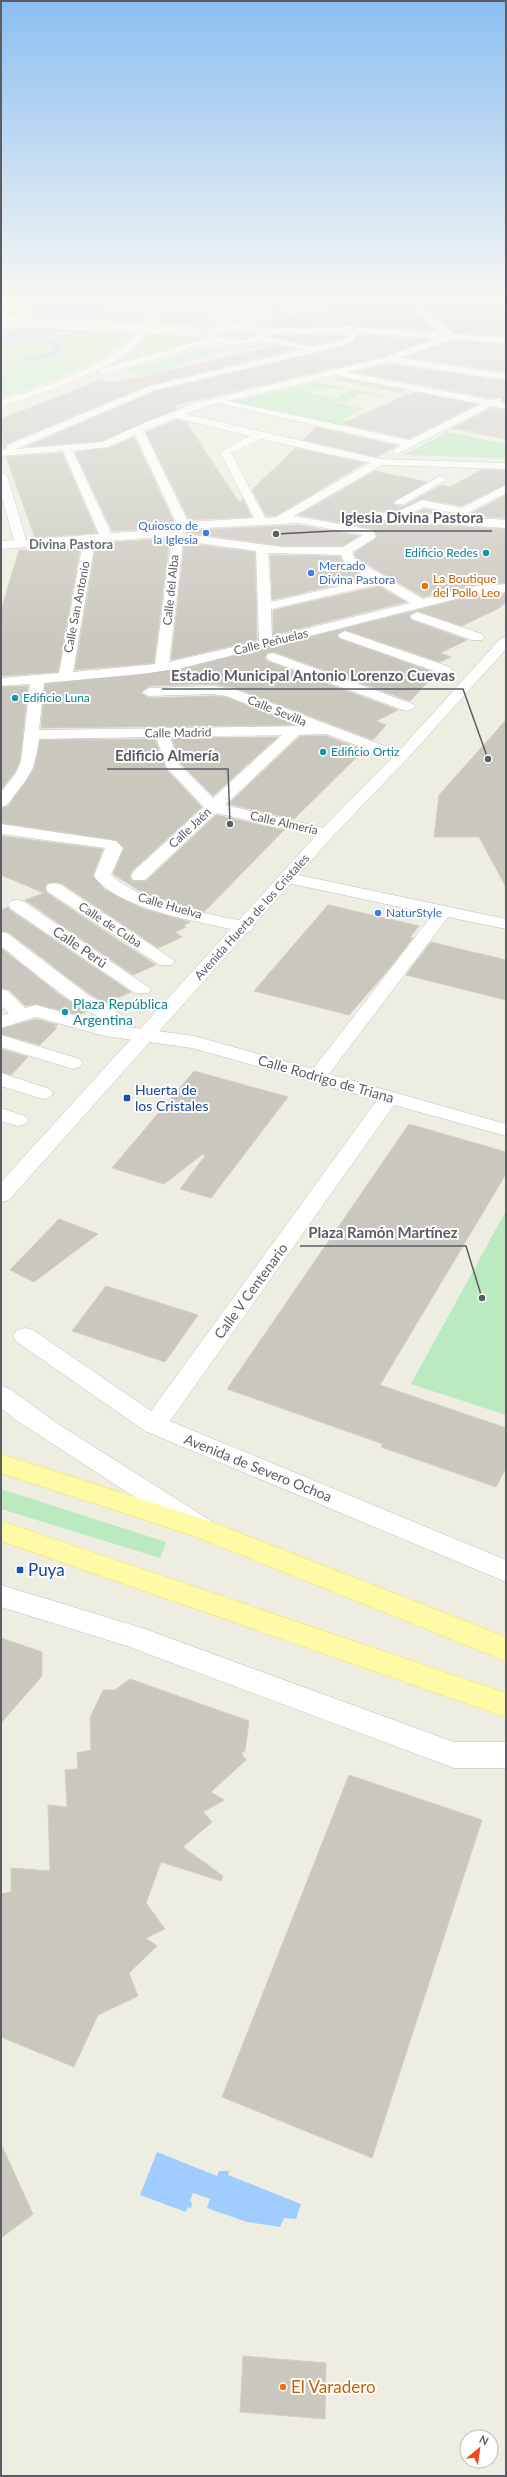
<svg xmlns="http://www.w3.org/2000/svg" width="507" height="2477" font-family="Lato,sans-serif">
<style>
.green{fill:#bbe9c0}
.water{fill:#a1ccff}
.building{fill:#c9c7be;stroke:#d4cfbf}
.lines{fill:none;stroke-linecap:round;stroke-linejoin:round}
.street-casing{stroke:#bcbec4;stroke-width:1}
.secondary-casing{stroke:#bcbfc7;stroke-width:1}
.primary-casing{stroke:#fedf4b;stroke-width:1}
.street{fill:#fff;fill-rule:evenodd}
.secondary{fill:#fff;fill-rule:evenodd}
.primary{fill:#fffaa6;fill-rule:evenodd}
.street-bridge-casing{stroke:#bcbec4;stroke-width:10;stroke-linecap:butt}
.street-bridge{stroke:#fff;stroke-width:10}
.shop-dot{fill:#3f7fe0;stroke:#fff;stroke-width:1.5}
.culture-dot{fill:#0f9aa8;stroke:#fff;stroke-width:1.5}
.food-dot{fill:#e8710a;stroke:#fff;stroke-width:1.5}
.transit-dot{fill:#1a4fb4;stroke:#fff;stroke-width:1.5}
.labels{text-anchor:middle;stroke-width:4;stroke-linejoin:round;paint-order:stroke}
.far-shop-label{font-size:12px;fill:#366cbe;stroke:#fff;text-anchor:start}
.far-culture-label{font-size:12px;fill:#0d838f;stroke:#fff;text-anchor:start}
.far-food-label{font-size:12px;fill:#c56008;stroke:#fff;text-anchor:start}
.far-street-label{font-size:12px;fill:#5a5d64;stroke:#fff}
.far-quarter-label{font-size:13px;font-weight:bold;fill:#6b6f76;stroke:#fff}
.street-label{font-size:14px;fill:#5a5d64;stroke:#fff}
.culture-label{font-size:14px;fill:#0d838f;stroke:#fff;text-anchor:start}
.transit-label{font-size:14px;fill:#164399;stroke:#fff;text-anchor:start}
.near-transit-label{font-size:17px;fill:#164399;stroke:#fff;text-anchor:start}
.near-food-label{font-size:17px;fill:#c56008;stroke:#fff;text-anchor:start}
.leader{fill:none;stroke:#5a5d64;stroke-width:1.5}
.callout-dot{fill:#5a5d64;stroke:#fff;stroke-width:1.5}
.callout-label{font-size:15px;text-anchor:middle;font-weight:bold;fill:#5a5d64;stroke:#fff;stroke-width:4;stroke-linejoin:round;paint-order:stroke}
</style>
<rect width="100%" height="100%" fill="#eeede1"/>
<path class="green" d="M 1,300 L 139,300 C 162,349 32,388 1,398 Z
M 158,300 C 162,300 167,299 171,300 C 181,301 209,316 211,325 L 197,329 L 192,334 L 201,340 L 108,366 C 124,358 161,333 161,312 C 162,308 159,303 158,300 Z
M 232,330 L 247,330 L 255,334 C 248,340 231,339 223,335 L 225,332 Z
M 257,344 L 278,346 C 228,347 190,357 146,378 L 125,370 L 198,350 Z
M 343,375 L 410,388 L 400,393 L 329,379 Z
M 315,382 L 345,388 C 330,391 323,386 306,392 L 334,398 L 329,401 L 330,402 L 352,389 L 385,396 L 382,397 L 362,393 L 344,402 L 331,401 L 365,409 L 343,419 L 348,420 L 337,426 L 299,417 L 309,412 L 296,417 L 230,402 Z
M 420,391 L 481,403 L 408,441 L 394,438 L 444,413 L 411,394 Z
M 448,432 L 506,444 L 506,458 L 403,455 Z
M 506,1211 L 506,1415 L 411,1384 Z
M 1,1489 L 166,1542 L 160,1558 L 1,1509 Z"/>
<path class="water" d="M 68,300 L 91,304 L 104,314 L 104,324 L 87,333 L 23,330 L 23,326 L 40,317 L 34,310 L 35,304 L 46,301 Z
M 2,331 L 46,336 L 49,337 L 48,339 L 59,343 L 63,348 C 54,362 16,362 1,361 L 1,359 C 17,360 43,361 54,348 C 50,335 13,344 1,345 Z
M 157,2152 L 217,2176 L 219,2171 L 229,2171 L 228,2175 L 301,2204 L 296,2219 L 284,2218 L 280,2227 L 247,2222 L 207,2208 L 210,2199 L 193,2193 L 190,2201 L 192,2203 L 191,2208 L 188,2207 L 186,2212 L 140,2195 Z"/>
<path class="building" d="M 385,300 L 403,300 L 437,331 L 353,326 L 273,327 L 275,302 L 293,317 L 304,310 L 335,312 L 332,301 L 384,302 Z
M 444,300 L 479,300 L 481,303 L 506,309 L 506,336 L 454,333 L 424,308 Z
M 273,335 L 274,336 L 346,335 L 345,337 L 314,345 L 273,337 Z
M 358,335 L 430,339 L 382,357 L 175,405 L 177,409 L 102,441 L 25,447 L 156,391 L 341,347 L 353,343 Z
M 451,341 L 506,344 L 506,372 L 406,357 Z
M 272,345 L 297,349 L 149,385 L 6,444 L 6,448 L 3,448 L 1,419 L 101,380 L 114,383 L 272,347 Z
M 388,364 L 506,381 L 506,401 L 502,401 L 501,397 L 490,398 L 354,372 Z
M 414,392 L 476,405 L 409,438 L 341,424 Z
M 492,408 L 506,410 L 506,439 L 452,428 Z
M 176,420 L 186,422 L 239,502 L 243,499 L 252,517 L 189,520 L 146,432 Z
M 316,427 L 397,446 L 377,457 L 303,440 Z
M 134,437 L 176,526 L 175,528 L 112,531 L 75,452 L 108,448 Z
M 295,448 L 365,463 L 276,516 L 266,516 L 252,490 Z
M 62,453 L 97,533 L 35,538 L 6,457 Z
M 481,470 L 506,470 L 506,484 L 462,506 L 422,499 L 397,512 L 377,511 L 370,516 L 377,522 L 506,529 L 506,583 L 476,585 L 423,597 L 356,558 L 354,553 L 377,537 L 373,529 L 298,515 L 375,471 L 427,482 L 393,502 L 396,506 L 404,506 L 441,485 L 450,487 Z
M 506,495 L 506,518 L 466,516 Z
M 424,509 L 455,515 L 418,512 Z
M 299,525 L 359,536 L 343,546 L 283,546 L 187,533 L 189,530 Z
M 170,538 L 154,663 L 75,670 L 96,543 Z
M 184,543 L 255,552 L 257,640 L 171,660 Z
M 81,545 L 58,672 L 1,676 L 1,610 L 19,550 L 40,550 L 39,548 Z
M 270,555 L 340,556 L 344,565 L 366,578 L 272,600 Z
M 379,586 L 406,602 L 273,635 L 273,610 Z
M 506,594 L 506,602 L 499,608 L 462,626 L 417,611 L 409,615 L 412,620 L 467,640 L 440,653 L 451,657 L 440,662 L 345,630 L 337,634 L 340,639 L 436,673 L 410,701 L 274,652 L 267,653 L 265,658 L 267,661 L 398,710 L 376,721 L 386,725 L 373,740 L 235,688 L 213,684 L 149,686 L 141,693 L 149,698 L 213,696 L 226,697 L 297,725 L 41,728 L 45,684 L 182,669 L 476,595 Z
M 28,686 L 20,761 L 15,772 L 1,790 L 1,687 Z
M 506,720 L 506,887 L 479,837 L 434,837 L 439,795 Z
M 300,736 L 326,736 L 364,750 L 294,819 L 228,804 Z
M 278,737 L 213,796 L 180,763 L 172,738 Z
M 155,739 L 166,769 L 202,807 L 132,871 L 130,875 L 132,881 L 146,881 L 216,815 L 284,830 L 204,912 L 143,893 L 113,874 L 124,848 L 116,840 L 1,823 L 1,808 L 8,806 L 34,769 L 40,740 Z
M 1,836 L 103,849 L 93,875 L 104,889 L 141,908 L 190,922 L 184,925 L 186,927 L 175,932 L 182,937 L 158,948 L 61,883 L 47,883 L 45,889 L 47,893 L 156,965 L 133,975 L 25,900 L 44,893 L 1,875 Z
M 328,905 L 419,926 L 410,937 L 413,938 L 388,970 L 349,1015 L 254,991 Z
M 8,907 L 10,910 L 131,992 L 105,1003 L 88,993 L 8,932 L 1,931 L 1,910 Z
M 431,942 L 506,960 L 506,1000 L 406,975 Z
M 1,948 L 59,994 L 86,1012 L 79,1015 L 36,1004 L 25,1006 L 9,990 L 1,988 Z
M 36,1019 L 58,1025 L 53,1027 L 57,1028 L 40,1045 L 1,1034 L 1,1029 Z
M 1,1049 L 28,1057 L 11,1075 L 1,1072 Z
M 194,1071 L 288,1097 L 211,1198 L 180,1189 L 205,1156 L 203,1154 L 164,1184 L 112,1168 Z
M 409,1124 L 506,1152 L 506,1174 L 380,1385 L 506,1428 L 506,1468 L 496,1487 L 381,1447 L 383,1444 L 227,1389 Z
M 59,1219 L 98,1234 L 34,1282 L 10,1270 Z
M 106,1286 L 198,1315 L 165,1362 L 72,1331 Z
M 1,1638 L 42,1652 L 42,1676 L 1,1723 Z
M 130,1679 L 249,1721 L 245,1751 L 241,1753 L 246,1760 L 211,1792 L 224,1800 L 203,1812 L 212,1822 L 183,1847 L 223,1876 L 221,1881 L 161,1862 L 146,1903 L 165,1929 L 146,1938 L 157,1946 L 129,1973 L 138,1996 L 98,2015 L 74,2067 L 1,2037 L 1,1894 L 11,1892 L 11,1868 L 50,1871 L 48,1805 L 67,1807 L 65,1770 L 78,1769 L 77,1753 L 91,1750 L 90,1718 L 103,1690 L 115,1690 Z
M 349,1775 L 482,1820 L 372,2158 L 222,2097 Z
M 1,2144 L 33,2214 L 1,2238 Z
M 243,2356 L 326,2363 L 325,2419 L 240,2412 Z"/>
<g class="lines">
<g class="street-casing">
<path id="street" d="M 404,300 L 413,300 L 417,303 L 443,300 L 421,307 L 453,334 L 506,337 L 506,343 L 451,339 L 400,358 L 506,374 L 506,380 L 388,362 L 347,372 L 490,400 L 501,398 L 501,402 L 506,403 L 506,409 L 492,406 L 397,454 L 392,451 L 401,445 L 218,403 L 186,414 L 380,459 L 506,463 L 506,469 L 382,465 L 294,516 L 373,530 L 376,536 L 374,539 L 352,552 L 355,559 L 423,599 L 476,586 L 506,584 L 506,592 L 476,594 L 182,668 L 142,674 L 44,683 L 39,730 L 305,726 L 226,696 L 213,694 L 149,696 L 142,692 L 149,688 L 213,686 L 234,689 L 406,754 L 409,757 L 406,760 L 396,760 L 326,734 L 299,735 L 225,805 L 333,830 L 335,833 L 333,836 L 327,838 L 216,813 L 145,880 L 133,880 L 131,876 L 133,872 L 204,807 L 167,768 L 156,737 L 39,739 C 35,773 27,779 7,805 L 1,807 L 1,792 L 16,773 L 21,761 L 30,684 L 1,686 L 1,678 L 59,673 L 83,543 L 1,549 L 1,541 L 14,540 L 1,494 L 1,472 L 7,475 L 26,540 L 99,534 L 63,451 L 1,456 L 1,450 L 7,449 L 7,445 L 150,386 L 305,349 C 291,347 276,343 261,342 C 244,341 222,352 207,335 L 213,328 C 230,324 254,321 268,333 L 267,337 L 314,347 L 346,338 L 348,333 L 274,334 L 269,331 L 274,328 L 353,327 L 441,333 ZM 237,330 L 255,331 L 259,335 C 248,342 228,342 217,334 ZM 357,333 L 437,338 L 382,358 L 199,402 L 146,422 L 102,442 L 16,449 L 156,390 L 341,346 L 353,342 ZM 337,374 L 342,377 L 481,404 L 409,440 L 228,401 ZM 176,418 L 250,436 L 220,452 L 254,518 L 188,522 L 144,431 ZM 135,435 L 178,526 L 176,529 L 111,533 L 73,451 L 108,447 ZM 261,439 L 370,463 L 276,517 L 265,518 L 231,453 ZM 299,523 L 363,535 L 343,547 L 283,547 L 185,534 L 188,529 ZM 172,536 L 155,664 L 73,672 L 95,542 ZM 183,541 L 256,551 L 259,641 L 169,662 ZM 268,553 L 341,555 L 345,564 L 370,579 L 271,602 ZM 379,584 L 410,603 L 272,637 L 271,609 ZM 282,735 L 213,798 L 179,764 L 170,737 Z
M 480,300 L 506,302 L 506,308 L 481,302 Z
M 440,476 L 446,479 L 444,481 L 404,504 L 396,504 L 394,502 Z
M 506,485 L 506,493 L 464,515 L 424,507 L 412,513 L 506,520 L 506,528 L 377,520 L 371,516 L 377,512 L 398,514 L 399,511 L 422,500 L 462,508 Z
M 417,612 L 482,634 L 484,637 L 482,640 L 472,640 L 412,619 L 410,616 Z
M 345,631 L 450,667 L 452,670 L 450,673 L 440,673 L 340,638 L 338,635 Z
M 273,653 L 413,704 L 415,707 L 408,711 L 403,710 L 268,660 L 266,657 L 268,654 Z
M 1,824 L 116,841 L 123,848 L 111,875 C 148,907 205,912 251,923 L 254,927 L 251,931 L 245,932 C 206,923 117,910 94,876 L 105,848 L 1,834 Z
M 289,873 L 506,919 L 506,929 L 448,917 L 329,1074 L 506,1124 L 506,1136 L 394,1105 L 170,1421 L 506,1560 L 506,1582 L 145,1431 L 17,1342 L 13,1336 L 17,1330 L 25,1328 L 33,1330 L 151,1411 L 377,1100 L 192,1048 L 105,1036 L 36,1017 L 1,1028 L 1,1016 L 9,1013 L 1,1006 L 1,989 L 8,991 L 25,1008 L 36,1005 L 106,1024 L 194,1036 L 313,1069 L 433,914 L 283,882 L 281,878 L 283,874 Z
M 54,883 L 60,884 L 175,961 L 172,965 L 160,965 L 48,892 L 46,888 L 48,884 Z
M 17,900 L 23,901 L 151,989 L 149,993 L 135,993 L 11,909 L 8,905 L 11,901 Z
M 1,932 L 7,933 L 87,994 L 122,1015 L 124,1019 L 122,1023 C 98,1029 22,962 1,946 Z
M 1,1035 L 80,1059 L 83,1063 L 80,1067 L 73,1069 L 1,1047 Z
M 1,1073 L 50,1089 L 53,1093 L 50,1097 L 43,1099 L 1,1086 Z
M 1,1108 L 25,1116 L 28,1120 L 25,1124 L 18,1126 L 1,1121 Z
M 1,1386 L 10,1389 L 58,1424 L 211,1521 L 215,1528 L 211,1535 L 202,1538 L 193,1535 L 16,1420 L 1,1408 Z
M 1,1585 L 142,1628 L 454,1742 L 506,1742 L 506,1768 L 454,1768 L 127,1646 L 1,1607 Z"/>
</g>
<g class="secondary-casing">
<path id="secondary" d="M 146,300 L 154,300 C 154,306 155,313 154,319 C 149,342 119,358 100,369 L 218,336 L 223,339 L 103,374 L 100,373 L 99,369 L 46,392 L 1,407 L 1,401 C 45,386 122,365 144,321 C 147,316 145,306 146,300 Z
M 179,300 C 194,299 223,315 233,327 L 226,329 Z
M 506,637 L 506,649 L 406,760 L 333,836 L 9,1200 L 1,1202 L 1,1182 L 321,830 L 396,754 L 501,638 Z"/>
</g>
<g class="primary-casing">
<path id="primary" d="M 1,1454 L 212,1522 L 506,1637 L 506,1661 L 194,1536 L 1,1473 Z
M 1,1521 L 506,1693 L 506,1717 L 1,1541 Z"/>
</g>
<use href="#street" class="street"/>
<use href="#secondary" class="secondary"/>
<use href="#primary" class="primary"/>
<g class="street-bridge-casing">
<path id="street-bridge" d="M 1,321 L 194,331"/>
</g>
<use href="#street-bridge" class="street-bridge"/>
</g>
<linearGradient id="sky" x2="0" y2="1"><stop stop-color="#8bbef1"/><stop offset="0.46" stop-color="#f7f7f2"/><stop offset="1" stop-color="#f7f7f2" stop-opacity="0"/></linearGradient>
<rect width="507" height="646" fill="url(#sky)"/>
<g class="shop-dot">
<circle cx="206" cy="533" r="4"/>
<circle cx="311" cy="573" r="4"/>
<circle cx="378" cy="913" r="4"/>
</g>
<g class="culture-dot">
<circle cx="486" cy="553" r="4"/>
<circle cx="15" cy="698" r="4"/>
<circle cx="323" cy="752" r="4"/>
<circle cx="65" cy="1012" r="4"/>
</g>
<g class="food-dot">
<circle cx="425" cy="586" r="4"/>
<circle cx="283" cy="2387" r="4"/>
</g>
<g class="transit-dot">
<rect x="123" y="1094" width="8" height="8" rx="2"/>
<rect x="16" y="1566" width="8" height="8" rx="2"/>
</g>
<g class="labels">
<g class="far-shop-label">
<text x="198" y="530" text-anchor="end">Quiosco de<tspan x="198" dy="14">la Iglesia</tspan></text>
<text x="319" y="570">Mercado<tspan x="319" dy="14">Divina Pastora</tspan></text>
<text x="386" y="917">NaturStyle</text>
</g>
<g class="far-culture-label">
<text x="478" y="557" text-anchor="end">Edificio Redes</text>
<text x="23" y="702">Edificio Luna</text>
<text x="331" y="756">Edificio Ortiz</text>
</g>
<g class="far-food-label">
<text x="433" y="583">La Boutique<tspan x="433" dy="14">del Pollo Leo</tspan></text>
</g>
<g class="far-street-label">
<text transform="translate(171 590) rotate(-84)" y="4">Calle del Alba</text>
<text transform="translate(77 607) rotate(-79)" y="4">Calle San Antonio</text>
<text transform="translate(271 642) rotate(-14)" y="4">Calle Peñuelas</text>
<text transform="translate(277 711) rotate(22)" y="4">Calle Sevilla</text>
<text transform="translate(178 733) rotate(-1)" y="4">Calle Madrid</text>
<text transform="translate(284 823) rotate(13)" y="4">Calle Almería</text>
<text transform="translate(190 828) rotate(-43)" y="4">Calle Jaén</text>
<text transform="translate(170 906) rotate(16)" y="4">Calle Huelva</text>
<text transform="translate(252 917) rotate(-48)" y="4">Avenida Huerta de los Cristales</text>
<text transform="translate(110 925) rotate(33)" y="4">Calle de Cuba</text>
</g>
<g class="far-quarter-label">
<text x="71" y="549">Divina Pastora</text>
</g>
<g class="street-label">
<text transform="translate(80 947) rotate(34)" y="5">Calle Perú</text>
<text transform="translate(326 1079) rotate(16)" y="5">Calle Rodrigo de Triana</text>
<text transform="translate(251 1291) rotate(-54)" y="5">Calle V Centenario</text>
<text transform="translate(258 1468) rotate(22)" y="5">Avenida de Severo Ochoa</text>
</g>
<g class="culture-label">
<text x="73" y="1009">Plaza República<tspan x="73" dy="16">Argentina</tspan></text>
</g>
<g class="transit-label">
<text x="135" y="1095">Huerta de<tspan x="135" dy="16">los Cristales</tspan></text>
</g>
<g class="near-transit-label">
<text x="28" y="1576">Puya</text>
</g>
<g class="near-food-label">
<text x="291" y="2393">El Varadero</text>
</g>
</g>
<path class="leader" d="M276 534L333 531H492M488 759L463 689H162M230 824L228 769H107M482 1298L466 1246H300"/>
<g class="callout-dot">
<circle cx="276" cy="534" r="4"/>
<circle cx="488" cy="759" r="4"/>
<circle cx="230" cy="824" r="4"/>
<circle cx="482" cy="1298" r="4"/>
</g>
<g class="callout-label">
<text x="412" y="523">Iglesia Divina Pastora</text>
<text x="313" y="681">Estadio Municipal Antonio Lorenzo Cuevas</text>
<text x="167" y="761">Edificio Almería</text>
<text x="383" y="1238">Plaza Ramón Martínez</text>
</g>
<rect width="507" height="2477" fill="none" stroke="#5a5d64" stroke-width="4"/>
<g transform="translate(479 2449) rotate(29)"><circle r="19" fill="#ffffff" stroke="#bdbec1"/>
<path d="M0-3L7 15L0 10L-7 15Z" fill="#f8461d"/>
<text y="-6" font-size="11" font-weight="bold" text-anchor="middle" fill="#5a5d64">N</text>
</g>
</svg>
